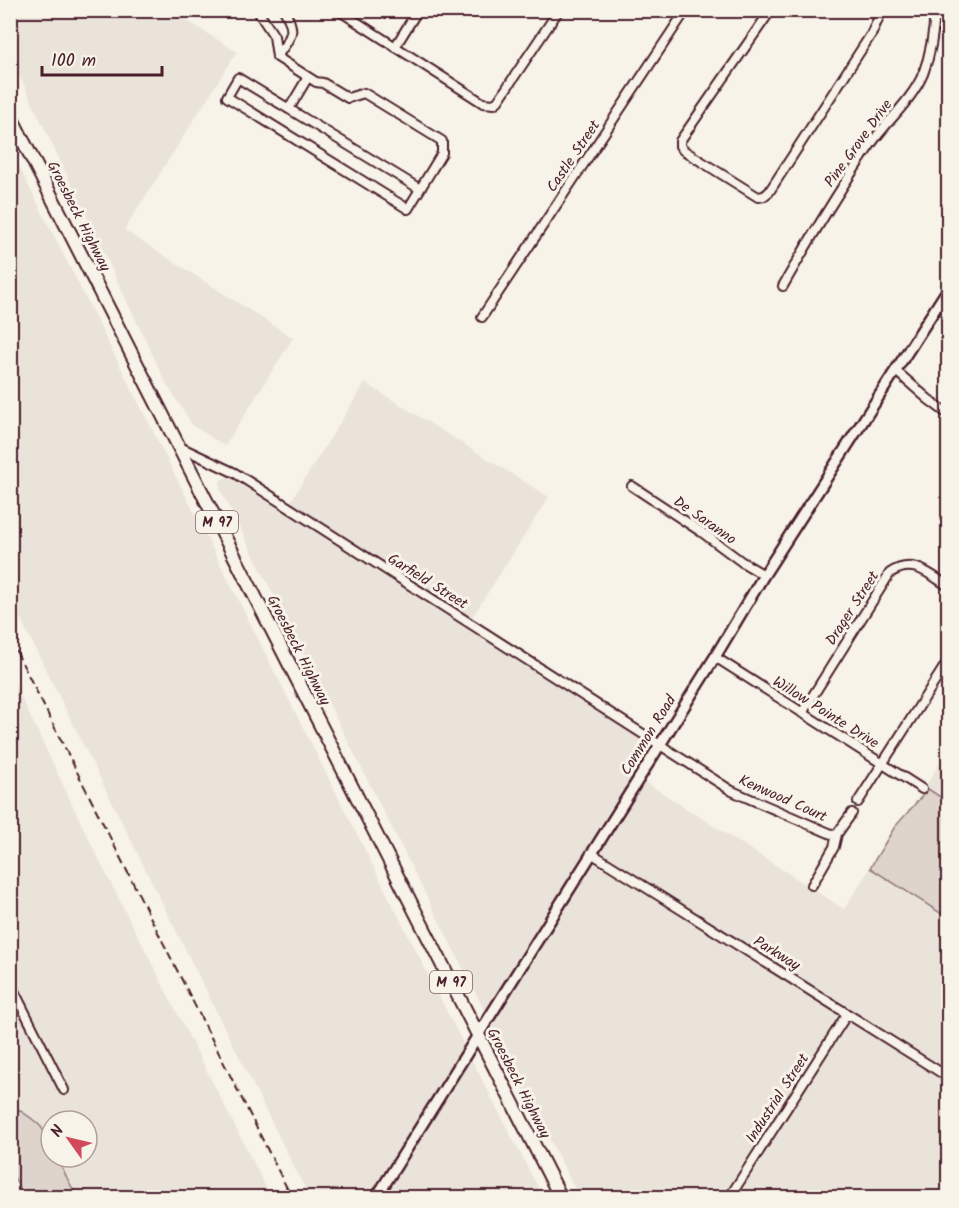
<svg xmlns="http://www.w3.org/2000/svg" width="959" height="1208" font-family="Kalam,sans-serif">
<style>
.built{fill:#eae3da}
.green{fill:#ded4cc;stroke:#947a7c;stroke-width:1.5}
.lines{fill:none;stroke-linecap:round;stroke-linejoin:round}
.minor-casing{stroke:#4a1f2b;stroke-width:12}
.tertiary-casing{stroke:#4a1f2b;stroke-width:14}
.primary-casing{stroke:#4a1f2b;stroke-width:16}
.minor{stroke:#f7f3e8;stroke-width:8}
.tertiary{stroke:#f7f3e8;stroke-width:9}
.primary{stroke:#f7f3e8;stroke-width:12}
.rail{stroke:#4a1f2b;stroke-width:2;stroke-dasharray:9 4.5;stroke-linecap:butt}
.labels{text-anchor:middle;stroke-width:6;stroke-linejoin:round;paint-order:stroke}
.shield{fill:#f7f3e8;stroke:#7e5f64;stroke-width:1.5}
.shield-label{font-size:14px;font-weight:bold;fill:#4a1f2b}
.street-label{font-size:15px;fill:#4a1f2b;stroke:#f7f3e8}
</style>
<rect width="100%" height="100%" fill="#f7f3e8"/>
<filter id="ink" filterUnits="userSpaceOnUse"><feTurbulence type="fractalNoise" baseFrequency=".0167" numOctaves="2"/><feDisplacementMap in="SourceGraphic" scale="12" xChannelSelector="R" yChannelSelector="G"/><feConvolveMatrix kernelMatrix="1 2 1 2 8 2 1 2 1" color-interpolation-filters="sRGB"/></filter>
<g filter="url(#ink)">
<path class="built" d="M 11,10 L 172,11 L 237,52 L 124,230 L 293,338 L 225,446 L 193,426 L 167,385 L 11,58 Z
M 707,11 L 750,11 L 745,19 Z
M 10,149 L 450,1018 L 543,1197 L 309,1197 L 11,600 Z
M 365,383 L 549,497 L 467,625 L 647,739 L 647,747 L 631,773 L 844,909 L 870,868 L 948,918 L 948,1197 L 579,1197 L 220,489 L 220,481 L 226,477 L 230,477 L 285,510 Z
M 10,674 L 95,852 L 271,1197 L 77,1197 L 56,1157 L 87,1157 L 87,1121 L 51,1121 L 51,1146 L 40,1124 L 11,1105 Z
M 948,750 L 948,802 L 925,787 Z"/>
<path class="green" d="M 925,787 L 948,802 L 948,918 L 870,868 L 894,828 L 923,795 Z
M 11,1105 C 33,1119 51,1127 51,1157 L 56,1157 L 77,1197 L 24,1197 L 11,1171 Z"/>
<g class="lines">
<g class="minor-casing">
<path id="minor" d="M 257,10 L 274,36 L 277,57 L 316,82 L 323,83 L 348,98 L 364,93 L 442,141 L 442,153 L 408,209 L 227,97 L 238,78 L 289,109 L 308,77
M 338,10 L 483,103 L 494,104 L 498,101 L 559,10
M 771,10 L 680,141 L 680,146 L 683,150 L 758,197 L 764,196 L 769,192 L 872,33 L 882,10
M 395,47 L 418,10
M 277,57 C 290,36 298,34 284,10
M 289,109 L 420,189
M 783,286 C 811,237 839,190 871,144 C 887,121 912,100 923,74 C 931,53 934,32 935,10
M 482,317 L 686,10
M 896,371 L 928,399 L 948,414
M 180,447 L 235,473 L 732,791 L 836,836
M 632,486 L 703,533 L 742,562 L 764,575
M 715,657 L 922,789
M 802,713 L 890,573 C 913,558 928,573 948,586
M 858,802 L 948,661
M 591,853 L 948,1077
M 812,885 L 834,847 L 837,834 L 852,813
M 10,983 L 64,1090
M 729,1198 L 847,1014"/>
</g>
<g class="tertiary-casing">
<path id="tertiary" d="M 376,1198 L 715,657 L 764,575 L 948,289"/>
</g>
<g class="primary-casing">
<path id="primary" d="M 10,115 L 561,1198"/>
</g>
<use href="#minor" class="minor"/>
<use href="#tertiary" class="tertiary"/>
<use href="#primary" class="primary"/>
<path class="rail" d="M 10,639 L 292,1198"/>
</g>
</g>
<g class="labels">
<g class="shield">
<rect x="196" y="511" width="42" height="22" rx="4.5"/>
<rect x="430" y="971" width="42" height="22" rx="4.5"/>
</g>
<g class="shield-label">
<text x="217" y="527">M 97</text>
<text x="451" y="987">M 97</text>
</g>
<g class="street-label">
<text transform="translate(858 143) rotate(-54)" y="5">Pine Grove Drive</text>
<text transform="translate(573 156) rotate(-56)" y="5">Castle Street</text>
<text transform="translate(79 216) rotate(63)" y="5">Groesbeck Highway</text>
<text transform="translate(705 520) rotate(35)" y="5">De Saranno</text>
<text transform="translate(428 581) rotate(32)" y="5">Garfield Street</text>
<text transform="translate(852 608) rotate(-57)" y="5">Drager Street</text>
<text transform="translate(299 650) rotate(63)" y="5">Groesbeck Highway</text>
<text transform="translate(826 712) rotate(32)" y="5">Willow Pointe Drive</text>
<text transform="translate(648 735) rotate(-58)" y="5">Common Road</text>
<text transform="translate(783 798) rotate(24)" y="5">Kenwood Court</text>
<text transform="translate(777 953) rotate(32)" y="5">Parkway</text>
<text transform="translate(519 1083) rotate(63)" y="5">Groesbeck Highway</text>
<text transform="translate(777 1098) rotate(-57)" y="5">Industrial Street</text>
</g>
</g>
<rect width="959" height="1208" fill="none" stroke="#f7f3e8" stroke-width="36"/>
<rect x="18" y="18" width="923" height="1172" fill="none" stroke="#4a1f2b" stroke-width="2" filter="url(#ink)"/>
<g transform="translate(69 1139) rotate(304)"><circle r="28" fill="#f7f3e8" stroke="#b29e9c" stroke-width="1.5"/>
<path d="M0-4.5L10 22L0 15L-10 22Z" fill="#d1495b"/>
<text y="-9" font-size="16" font-weight="bold" text-anchor="middle" fill="#4a1f2b">N</text>
</g>
<path d="M42 66v9h120v-9" fill="none" stroke="#4a1f2b" stroke-width="3"/>
<text x="51" y="66" font-size="18" fill="#4a1f2b" stroke="#f7f3e8" stroke-width="4.5" paint-order="stroke">100 m</text>
</svg>
